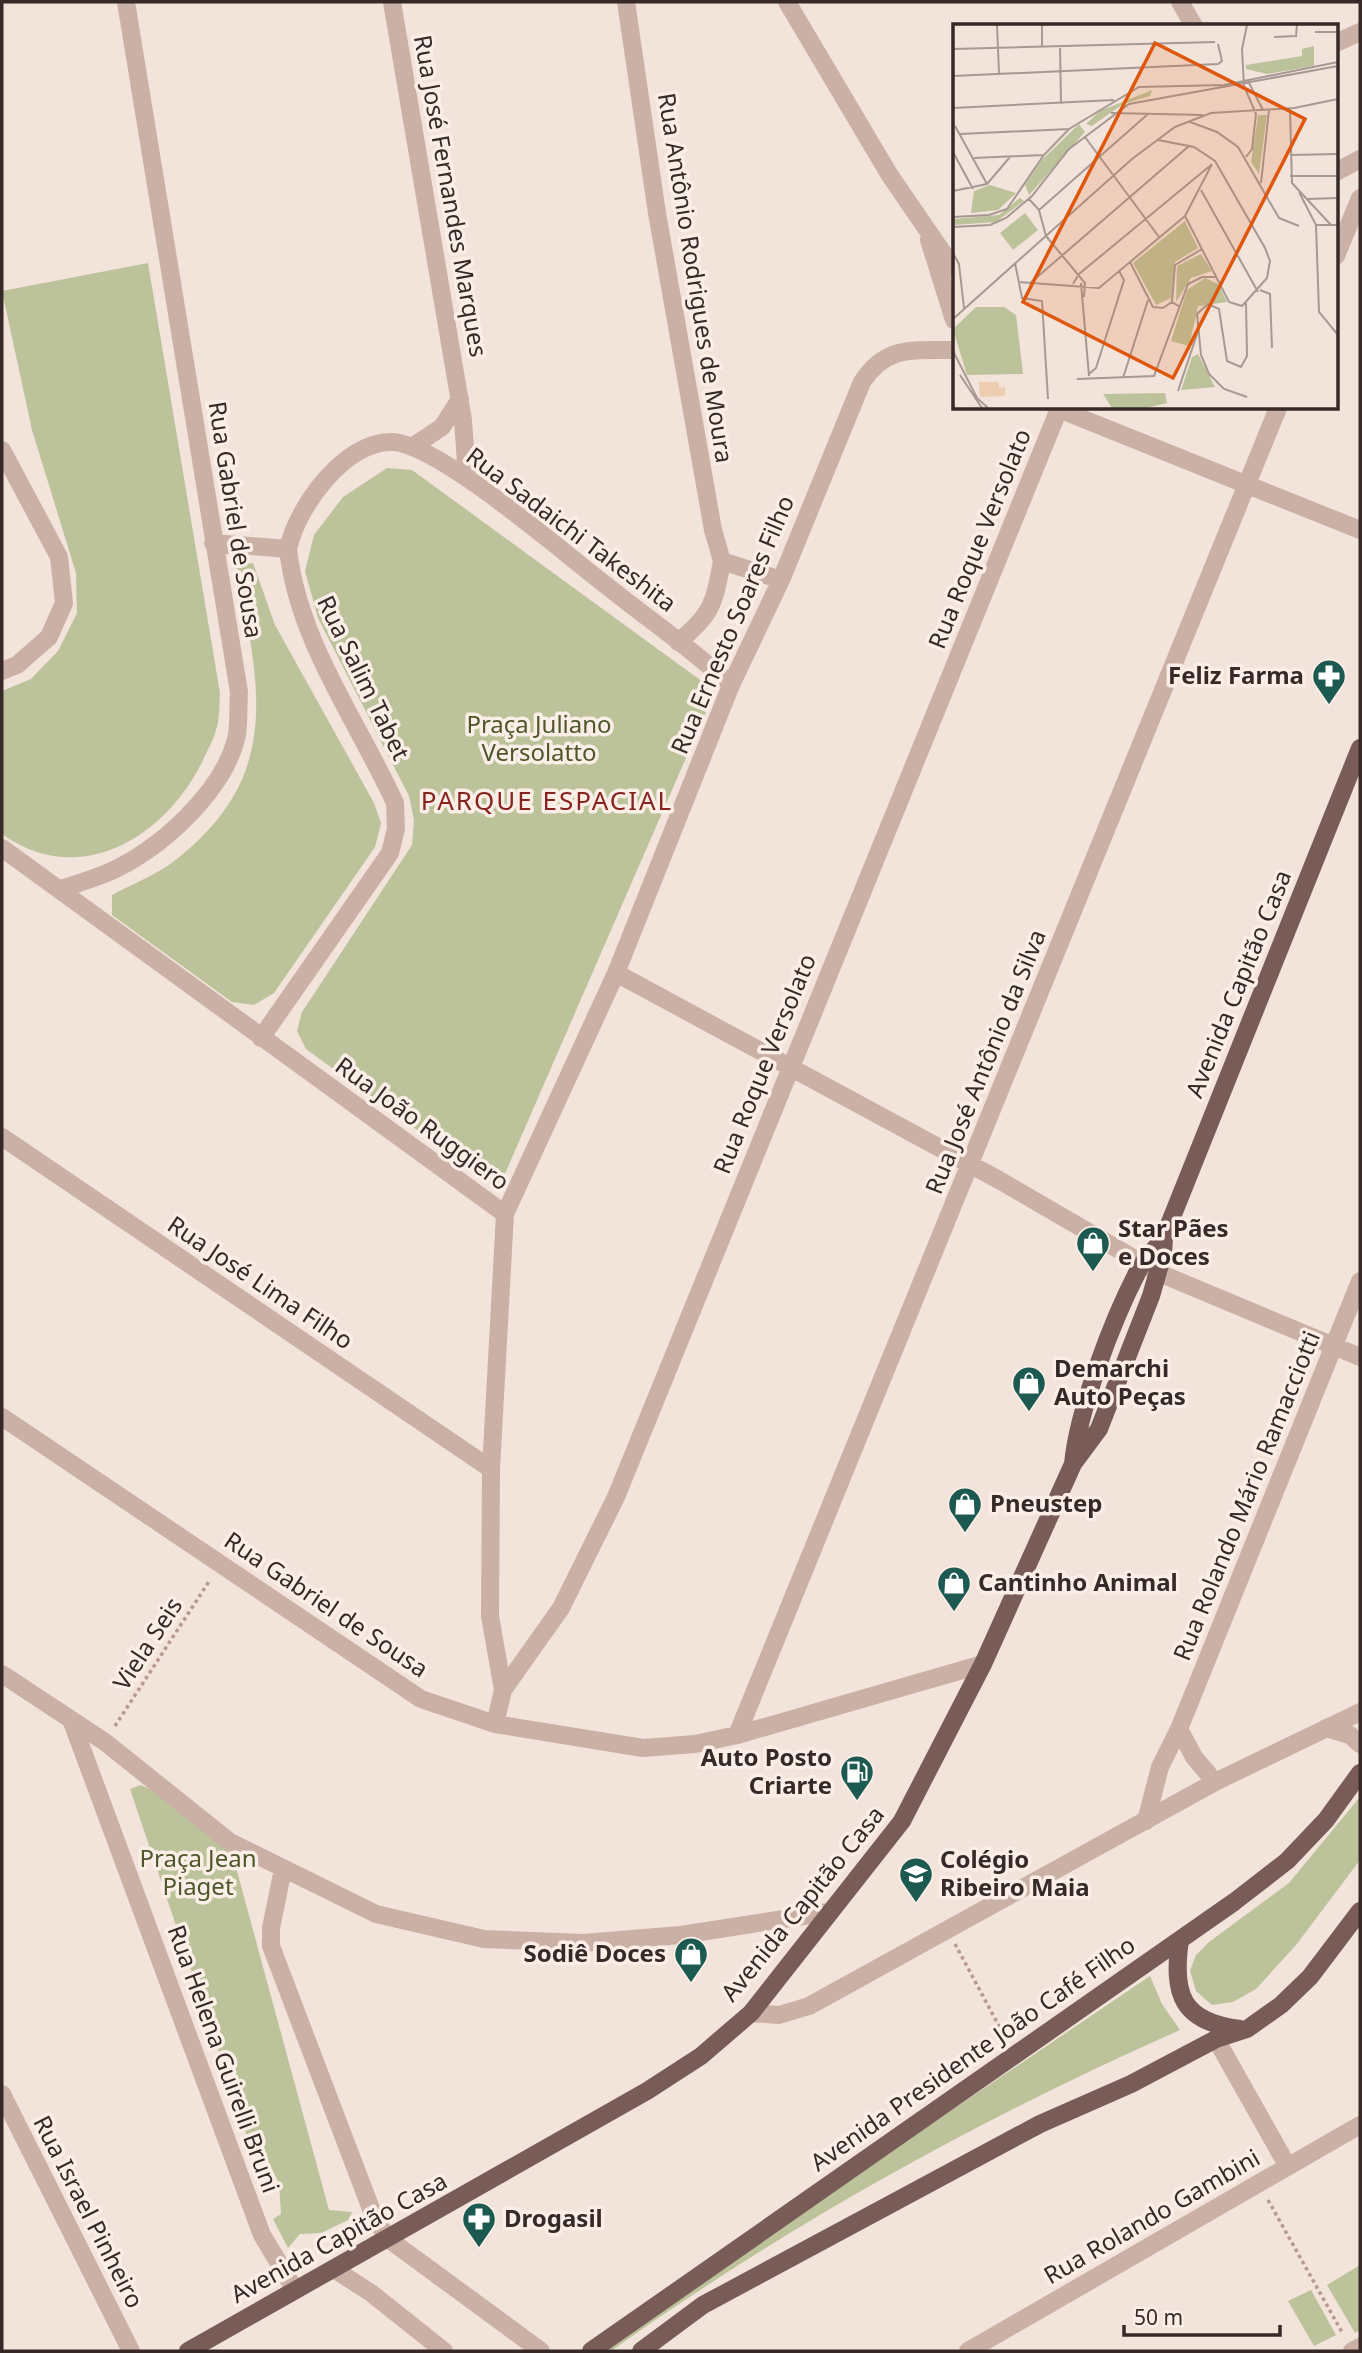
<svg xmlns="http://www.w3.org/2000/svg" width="1362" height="2353" font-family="'Noto Sans',sans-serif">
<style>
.green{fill:#bcc29a}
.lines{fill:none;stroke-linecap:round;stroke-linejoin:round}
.path{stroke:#b79990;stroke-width:3.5;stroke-dasharray:3.5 3.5;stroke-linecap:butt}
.minor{stroke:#cbb0a6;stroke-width:18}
.major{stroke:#795c58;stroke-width:18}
.labels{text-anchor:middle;stroke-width:7;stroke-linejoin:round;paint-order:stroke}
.street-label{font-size:24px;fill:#372927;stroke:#faeee7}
.poi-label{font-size:24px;font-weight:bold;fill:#372927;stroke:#faeee7;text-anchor:start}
.park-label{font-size:24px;fill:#4e562a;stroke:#faeee7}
.neighbourhood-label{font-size:26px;letter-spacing:2px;fill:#88221e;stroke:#faeee7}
.inset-road{fill:none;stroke:#a79993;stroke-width:2}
.view{fill:#df570d;fill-opacity:0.15;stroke:#df570d;stroke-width:3.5}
.inset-edge{fill:none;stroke:#372927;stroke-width:3.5}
</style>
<rect width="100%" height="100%" fill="#f2e3db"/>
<path class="green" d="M 148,263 L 220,693 C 219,705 220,719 216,730 C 214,740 207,750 203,760 C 166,837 80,890 2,834 L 2,691 L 31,679 L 58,651 L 77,613 L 76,573 L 32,430 L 2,291 Z
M 387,468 L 412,470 L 707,685 L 709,705 L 504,1176 L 487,1181 L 306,1049 L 297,1031 L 302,1012 L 412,845 L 414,820 L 409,796 L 318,618 L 305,571 L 314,535 L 343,497 Z
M 253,563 L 275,625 L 374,803 L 381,823 L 375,847 L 274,993 L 254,1005 L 232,1002 L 112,915 L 112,895 C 132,884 156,875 173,862 C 286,775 258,686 237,565 Z
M 141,1785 L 156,1792 L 231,1849 L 329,2210 L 352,2212 L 348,2220 L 321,2233 L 300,2234 L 288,2248 L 273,2219 L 281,2214 L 279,2183 L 264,2154 L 253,2154 L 130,1789 Z
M 1360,1797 L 1360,1860 L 1296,1945 L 1256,1989 L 1233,2002 L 1212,2005 L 1196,1991 L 1190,1971 L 1196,1955 L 1209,1942 L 1289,1883 Z
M 1150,1976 L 1162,2004 L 1180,2030 C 981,2118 789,2224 611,2351 L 596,2351 Z
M 1360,2265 L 1360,2330 L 1355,2333 L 1327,2285 Z
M 1311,2290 L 1336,2335 L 1314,2346 L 1288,2301 Z"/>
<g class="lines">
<path class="path" d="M 115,1726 L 210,1580
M 955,1944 L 1006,2039
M 1268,2200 L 1343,2334"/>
<path class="minor" d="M 392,2 L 463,420 L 467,478
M 626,2 L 657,213 L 713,530 L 722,561 L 781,580
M 787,2 L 889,174 L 954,269
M 1180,2 L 1194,26
M 1336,43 L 1360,32
M 1336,172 L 1360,159
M 929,240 L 954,320
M 1336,256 L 1360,198
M 1056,408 L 1360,530
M 412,447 L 442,427 L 460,399
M 2,450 L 59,557 L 64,603 L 49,637 L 17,665 L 2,671
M 213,543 L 288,549 C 297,507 345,440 393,442 C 439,444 565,554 607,586 C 648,619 692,649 731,685
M 678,642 C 713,614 714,603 722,561
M 2,848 L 505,1214
M 61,889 C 76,884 92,879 107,873 C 158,852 225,791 237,735 C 239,721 238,706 239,692 L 126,2
M 616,973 L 999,1180 L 1159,1273 L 1360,1357
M 261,1038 L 390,853 L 396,829 L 395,803 C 357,720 298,641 288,549
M 2,1137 L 491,1469
M 2,1417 L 421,1699 L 495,1724 L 643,1748 L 695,1744 L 737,1735 L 983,1664
M 2,1674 L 105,1742 L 230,1842 L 376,1914 L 484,1939 L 583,1943 L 681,1935 L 829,1912
M 503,1690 L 490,1616 L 491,1469 L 505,1214 L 616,973 L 731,685 L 781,580 L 862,382 C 887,344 914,351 954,350
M 72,1722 L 262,2235 L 295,2290
M 495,1724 L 503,1690 L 561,1608 L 616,1497 L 1059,409
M 1326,1728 L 1350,1735 L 1360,1744
M 1179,1729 L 1194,1757 L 1215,1782
M 737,1735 L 1278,408
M 1146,1821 L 1160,1767 L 1179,1729 L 1360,1281
M 283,1869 L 271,1928 L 271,1946 L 373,2214 L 387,2238 L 541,2351
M 751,2013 L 779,2015 L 809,2006 L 1215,1782 L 1360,1712
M 1216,2039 L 1287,2165
M 2,2094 L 131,2351
M 334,2269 L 371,2293 L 444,2351
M 968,2351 L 1360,2125
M 1352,2351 L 1360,2347"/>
<path class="major" d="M 1073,1464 C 1078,1410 1113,1319 1138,1271 C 1146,1256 1160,1246 1166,1232 L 1360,748
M 1180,1940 C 1172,1995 1182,2022 1240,2029
M 188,2351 L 647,2091 L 701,2056 L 751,2013 L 902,1821 L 983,1664 L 1073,1464 L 1099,1429 L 1151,1296 L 1163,1254 L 1164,1238
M 591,2351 L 1234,1902 L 1287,1861 L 1326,1820 L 1360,1773
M 641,2351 L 703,2305 L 1040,2124 L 1131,2084 L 1216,2039 L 1247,2029 L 1281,2005 L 1310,1977 L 1360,1911"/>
</g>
<defs>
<g id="pharmacy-pin" transform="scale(1.75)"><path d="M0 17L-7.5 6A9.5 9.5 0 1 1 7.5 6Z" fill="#1c5951" stroke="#faeee7"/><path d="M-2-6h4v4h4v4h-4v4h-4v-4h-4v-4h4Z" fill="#fff"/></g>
<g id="shop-pin" transform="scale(1.75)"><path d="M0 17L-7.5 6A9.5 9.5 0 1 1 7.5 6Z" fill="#1c5951" stroke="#faeee7"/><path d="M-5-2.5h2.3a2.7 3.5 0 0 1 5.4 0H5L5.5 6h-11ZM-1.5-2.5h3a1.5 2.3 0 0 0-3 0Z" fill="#fff"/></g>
<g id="fuel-pin" transform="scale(1.75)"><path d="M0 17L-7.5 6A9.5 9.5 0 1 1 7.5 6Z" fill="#1c5951" stroke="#faeee7"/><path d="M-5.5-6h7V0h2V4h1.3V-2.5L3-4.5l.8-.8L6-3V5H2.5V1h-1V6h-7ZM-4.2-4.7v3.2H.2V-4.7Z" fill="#fff"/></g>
<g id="school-pin" transform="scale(1.75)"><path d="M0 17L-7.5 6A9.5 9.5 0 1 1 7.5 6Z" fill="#1c5951" stroke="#faeee7"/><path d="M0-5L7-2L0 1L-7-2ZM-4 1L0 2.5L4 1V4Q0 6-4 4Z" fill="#fff"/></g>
</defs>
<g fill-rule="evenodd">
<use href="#pharmacy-pin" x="1329" y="676"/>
<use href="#shop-pin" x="1093" y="1243"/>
<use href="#shop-pin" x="1029" y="1383"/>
<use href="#shop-pin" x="965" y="1504"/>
<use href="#shop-pin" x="954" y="1583"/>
<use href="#fuel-pin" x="857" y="1772"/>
<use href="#school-pin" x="916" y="1874"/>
<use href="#shop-pin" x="691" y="1954"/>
<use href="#pharmacy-pin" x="479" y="2219"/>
</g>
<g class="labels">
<g class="street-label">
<text transform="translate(450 196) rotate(80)" y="8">Rua José Fernandes Marques</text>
<text transform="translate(695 278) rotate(81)" y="8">Rua Antônio Rodrigues de Moura</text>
<text transform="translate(235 520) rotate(81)" y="8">Rua Gabriel de Sousa</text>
<text transform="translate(571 530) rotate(37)" y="8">Rua Sadaichi Takeshita</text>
<text transform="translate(980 539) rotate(-68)" y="8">Rua Roque Versolato</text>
<text transform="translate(733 625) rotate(-67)" y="8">Rua Ernesto Soares Filho</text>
<text transform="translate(363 678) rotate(64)" y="8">Rua Salim Tabet</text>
<text transform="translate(1239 984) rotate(-68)" y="8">Avenida Capitão Casa</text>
<text transform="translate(986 1062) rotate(-68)" y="8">Rua José Antônio da Silva</text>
<text transform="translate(765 1064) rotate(-68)" y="8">Rua Roque Versolato</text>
<text transform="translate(422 1124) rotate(36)" y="8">Rua João Ruggiero</text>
<text transform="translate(260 1283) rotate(34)" y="8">Rua José Lima Filho</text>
<text transform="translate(1247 1496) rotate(-68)" y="8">Rua Rolando Mário Ramacciotti</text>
<text transform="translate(326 1605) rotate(34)" y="8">Rua Gabriel de Sousa</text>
<text transform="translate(148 1644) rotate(-57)" y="8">Viela Seis</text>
<text transform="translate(803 1904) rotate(-51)" y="8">Avenida Capitão Casa</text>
<text transform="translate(973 2054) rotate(-35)" y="8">Avenida Presidente João Café Filho</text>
<text transform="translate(223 2059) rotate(70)" y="8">Rua Helena Guirelli Bruni</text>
<text transform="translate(88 2212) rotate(63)" y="8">Rua Israel Pinheiro</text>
<text transform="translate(1152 2217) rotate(-30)" y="8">Rua Rolando Gambini</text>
<text transform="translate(339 2238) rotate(-29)" y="8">Avenida Capitão Casa</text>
</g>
<g class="poi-label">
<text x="1304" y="684" text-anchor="end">Feliz Farma</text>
<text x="1118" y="1237">Star Pães<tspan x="1118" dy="28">e Doces</tspan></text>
<text x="1054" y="1377">Demarchi<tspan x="1054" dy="28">Auto Peças</tspan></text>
<text x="990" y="1512">Pneustep</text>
<text x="978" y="1591">Cantinho Animal</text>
<text x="832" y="1766" text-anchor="end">Auto Posto<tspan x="832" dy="28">Criarte</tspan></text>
<text x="940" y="1868">Colégio<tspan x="940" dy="28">Ribeiro Maia</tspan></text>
<text x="666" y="1962" text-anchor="end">Sodiê Doces</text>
<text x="504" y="2227">Drogasil</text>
</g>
<g class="park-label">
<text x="539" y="733">Praça Juliano<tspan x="539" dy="28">Versolatto</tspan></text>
<text x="198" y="1867">Praça Jean<tspan x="198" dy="28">Piaget</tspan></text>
</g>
<g class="neighbourhood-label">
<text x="547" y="810">PARQUE ESPACIAL</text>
</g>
</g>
<g transform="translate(953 24)">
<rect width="385" height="385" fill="#f2e3db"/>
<path d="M 361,22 L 361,42 L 314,50 L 293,45 L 293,41 L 349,32 L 349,25 ZM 199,66 L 197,72 L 170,80 L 139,102 L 133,100 L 147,87 ZM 305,91 L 314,91 L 306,150 L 298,138 ZM 126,100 L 132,108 L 76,171 L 72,161 L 89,136 ZM 37,161 L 63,169 L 45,186 L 18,189 L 21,167 ZM 67,174 L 71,177 L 43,198 L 0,201 L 1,195 L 46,191 ZM 72,189 L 85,206 L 60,226 L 47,209 ZM 232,197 L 245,224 L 222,238 L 218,274 L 203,281 L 180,239 ZM 248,230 L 259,247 L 238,254 L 223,278 L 224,242 ZM 252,254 L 265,260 L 274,278 L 245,282 L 236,322 L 218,317 L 234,266 ZM 23,283 L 51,283 L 63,291 L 70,350 L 14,351 L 0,305 ZM 245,330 L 262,363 L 228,366 L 239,333 ZM 212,369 L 214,379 L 193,384 L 159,384 L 150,370 Z" fill="#bcc29a"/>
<path d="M 26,358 L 46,358 L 46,364 L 52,363 L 52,372 L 27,373 Z" fill="#efcdb0"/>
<path class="inset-road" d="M 44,1 L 46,49M 89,1 L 89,23M 362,8 L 385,8M 321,13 L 343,12 L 344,1M 107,22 L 108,80M 0,25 L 262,18M 0,52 L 265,40 L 269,37 L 265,20M 295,57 L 310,86M 0,84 L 161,76M 337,85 L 339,159 L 378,201M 158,89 L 250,91M 237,98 L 264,108 L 285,123 L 326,194 L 346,202M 2,102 L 34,160M 7,110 L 116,105M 132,113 L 206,213M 205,116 L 241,123 L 262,137 L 312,224 L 317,237 L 314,254 L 289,282 L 276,278 L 232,192M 0,128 L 20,165M 337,131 L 385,130M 293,133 L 299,125 L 303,90 L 291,62 L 289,25 L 294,1M 21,134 L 91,131M 337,152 L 385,152M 308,159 L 316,86M 248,166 L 305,268M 0,167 L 34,160 L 57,133M 346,168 L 363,201 L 366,288 L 385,311M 75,174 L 86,186 L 93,212M 354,175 L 385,174M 86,186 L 195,90M 0,193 L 36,191 L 54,185 L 91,131 L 116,105 L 186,63 L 271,61 L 385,38M 363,201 L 385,201M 0,203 L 37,201 L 53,194 L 79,172 L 116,125 L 176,80 L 385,42M 93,212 L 132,259 L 131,273M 0,229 L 6,240 L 11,284M 177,238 L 200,283 L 210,284 L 219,278 L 227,283M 62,239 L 69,274 L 89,277 L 95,375M 65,258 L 146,264 L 232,192 L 259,140M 128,259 L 136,352M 76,260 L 236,122M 120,260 L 126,250 L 258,141M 307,266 L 317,270 L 319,324M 219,277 L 222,241 L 249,225M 293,279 L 294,332 L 288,343 L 274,337 L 266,285 L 255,280 L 244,290 L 248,331 L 256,350 L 271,365 L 294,373M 0,295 L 179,135 L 222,103 L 258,89 L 341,84 L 385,75M 0,327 L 24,374 L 35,384M 136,350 L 143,344 L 171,256 L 166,247M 7,351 L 29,384M 170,354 L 195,276M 124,355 L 201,352 L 235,260 L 249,253 L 263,253M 225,367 L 244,310"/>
<path class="view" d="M 202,19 L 352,95 L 220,354 L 70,278 Z"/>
<rect width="385" height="385" class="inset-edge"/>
</g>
<rect width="1362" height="2353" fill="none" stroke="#372927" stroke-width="7"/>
<path d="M1124 2325v10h156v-10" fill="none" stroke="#372927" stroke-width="3.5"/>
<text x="1134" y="2325" font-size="21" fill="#372927" stroke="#faeee7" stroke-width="5" paint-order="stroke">50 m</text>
</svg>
